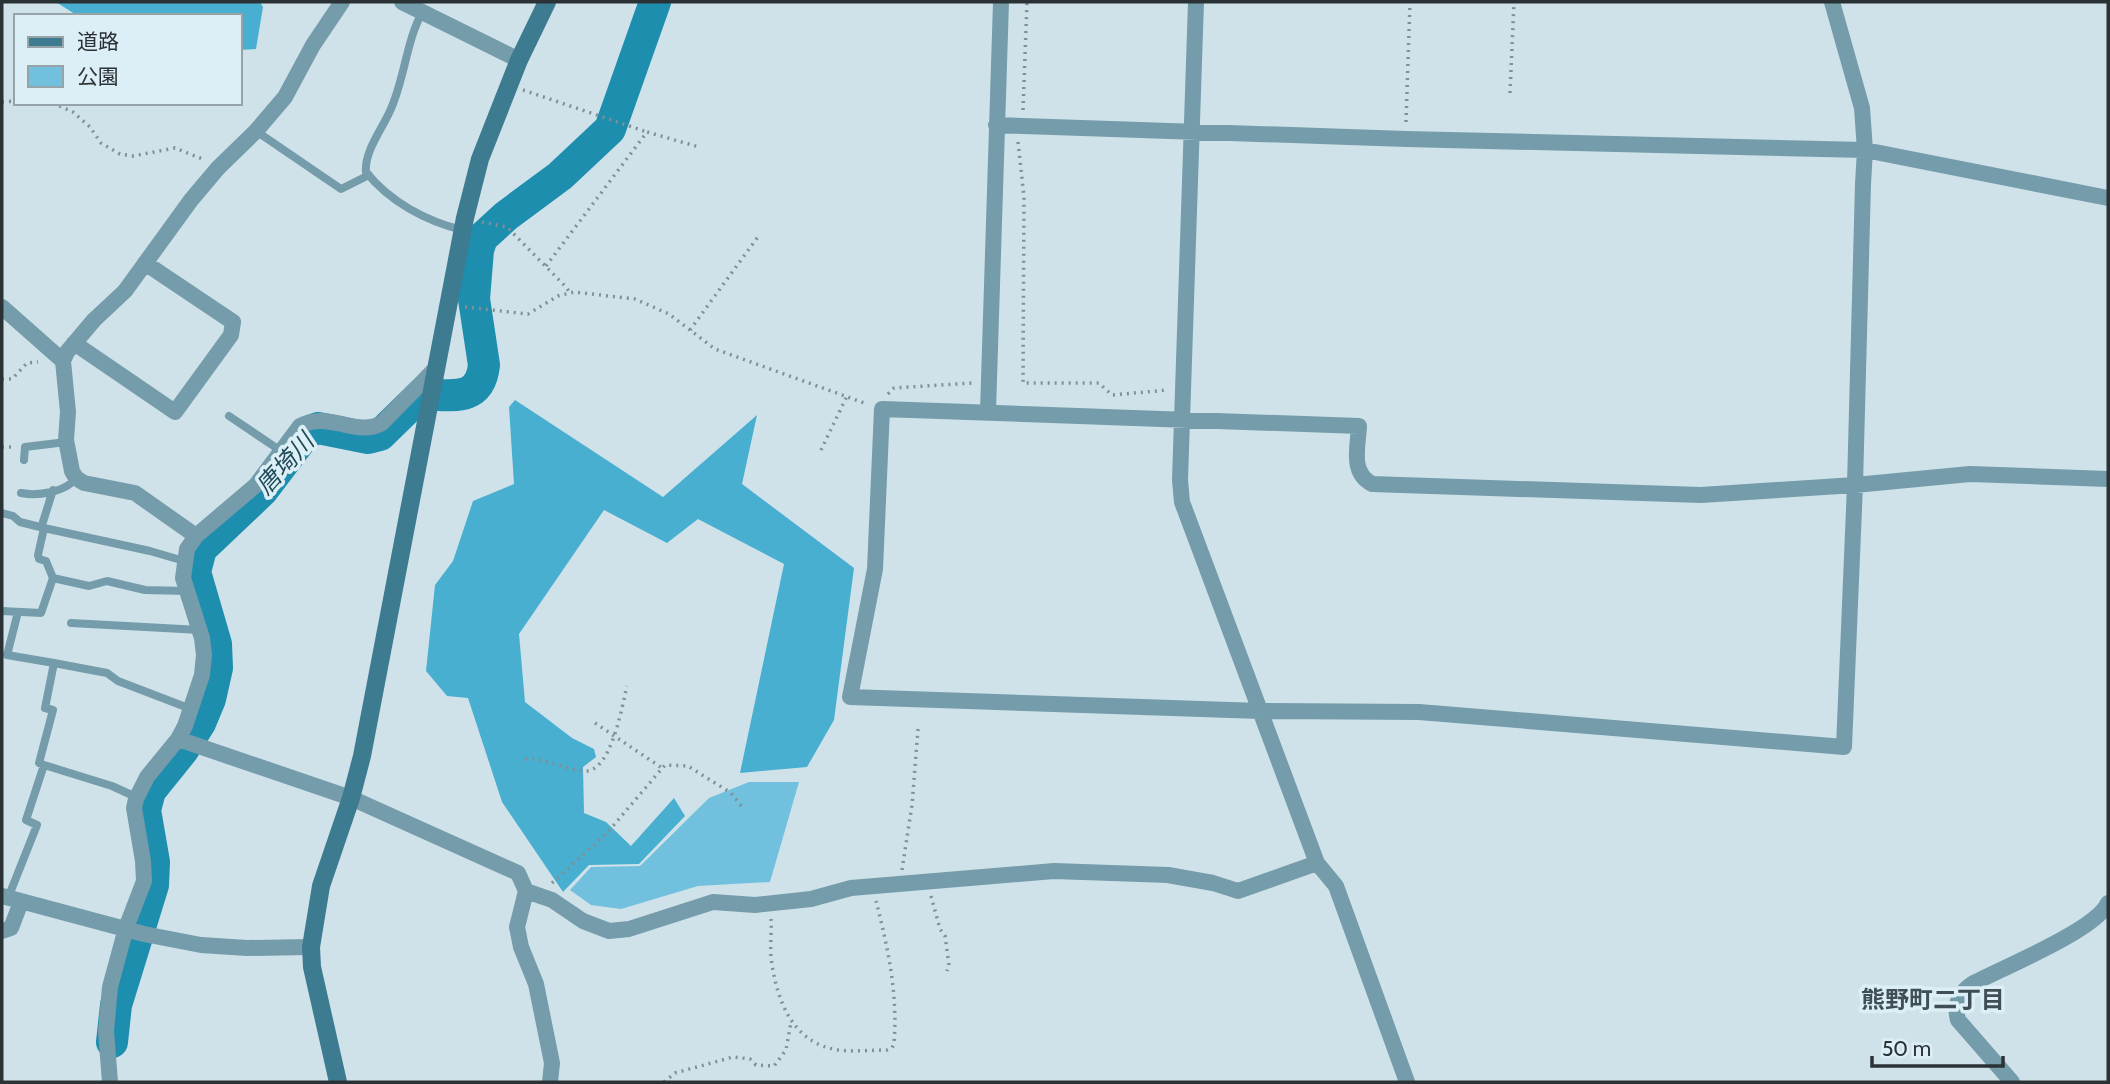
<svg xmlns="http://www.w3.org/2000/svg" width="2110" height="1084" font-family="Cabin,'Noto Sans JP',sans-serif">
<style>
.green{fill:#71c1de}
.forest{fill:#49afd0}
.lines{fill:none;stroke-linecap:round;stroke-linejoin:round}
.river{stroke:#1e8eaf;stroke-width:32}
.path{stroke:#828f94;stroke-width:3.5;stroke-dasharray:2 5;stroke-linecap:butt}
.lane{stroke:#759caa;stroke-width:8}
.street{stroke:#759caa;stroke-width:16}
.secondary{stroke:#3d7b90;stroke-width:18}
.labels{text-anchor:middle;stroke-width:7;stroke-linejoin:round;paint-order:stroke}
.water-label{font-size:24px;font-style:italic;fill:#1d4957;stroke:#ddeff6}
.neighbourhood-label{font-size:24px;font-weight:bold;fill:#404f55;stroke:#ddeff6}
</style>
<rect width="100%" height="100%" fill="#d0e2e9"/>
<path class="green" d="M 749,782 L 799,782 L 770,882 L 698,886 L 621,909 L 591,905 L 570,890 L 591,867 L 640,866 L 709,798 Z"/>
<path class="forest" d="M 56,2 L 260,2 L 263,7 L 256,49 L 240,50 L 240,16 L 78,16 Z
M 515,400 L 663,497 L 757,415 L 742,484 L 854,568 L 834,720 L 807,767 L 740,773 L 784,564 L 698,519 L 667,543 L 604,510 L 519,634 L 525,702 L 572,738 L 594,749 L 596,757 L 583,767 L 584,813 L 606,822 L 631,846 L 674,798 L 685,816 L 639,864 L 589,865 L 563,892 L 502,802 L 468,698 L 447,696 L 426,671 L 435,585 L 453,561 L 473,501 L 514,484 L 509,407 Z"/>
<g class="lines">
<path class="river" d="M 112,1042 L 116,1005 L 153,885 L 154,862 L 145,810 L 150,791 L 183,750 L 200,723 L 210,699 L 217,668 L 216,644 L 195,572 L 201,549 L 262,491 L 306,433 L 318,428 L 368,438 L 380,435 L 422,394 C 451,395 480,403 484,365 L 474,299 L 478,250 L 482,238 L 506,216 L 560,176 L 610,129 L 655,2"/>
<path class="path" d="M 523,90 L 647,132
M 1510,93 L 1514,2
M 2,102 L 16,101
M 53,103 L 73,112 L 90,127 L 101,143 L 120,154 L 133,156 L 175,148 L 205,160
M 1023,110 L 1027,2
M 1406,122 L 1410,2
M 1018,142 L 1024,197 L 1023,383 L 1099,383 L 1112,395 L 1168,390
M 482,222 L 507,227 L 566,287 L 570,293
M 546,266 L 647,132 L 699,147
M 465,307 L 528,314 L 558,296 L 574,292 L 635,299 L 669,314 L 715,349 L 867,404
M 690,330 L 760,234
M 2,379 L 12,379 L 27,363 L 38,362
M 888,394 L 894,388 L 972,383
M 2,447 L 12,447
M 821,450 L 847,396
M 595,723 L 662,768
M 525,759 C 547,759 562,768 583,771 C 611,775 622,706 627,686
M 902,870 L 912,805 L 918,729
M 552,883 L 607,833 L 665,765 L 688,766 L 731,793 L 743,808
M 931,896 L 940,929 L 945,936 L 949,965 L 947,971
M 771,919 C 772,931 770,944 771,957 C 776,998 791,1043 838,1050 C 854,1052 871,1050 887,1050 L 892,1048 L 894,1043 C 898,994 888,948 876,901
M 664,1082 L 675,1073 L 733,1057 L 750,1059 L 756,1065 L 774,1066 L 786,1050 L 791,1022"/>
<path class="lane" d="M 423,11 C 406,40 405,79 390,111 C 382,129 364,152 366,172 C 390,202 426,221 462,230
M 256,131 L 341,189 L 369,175
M 229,416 L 281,451
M 24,460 L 25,447 L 66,442
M 21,493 C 37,496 65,493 76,478
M 2,513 L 13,516 L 20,522 L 44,528 L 42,525 L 53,490
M 184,561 L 150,551 L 44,528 L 38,555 L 39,559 L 46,561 L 53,578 L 89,586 L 107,581 L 145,590 L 187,591
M 2,611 L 41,613 L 53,578
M 18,612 L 7,655 L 54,663
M 71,623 L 200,630
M 44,765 L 39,763 L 53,710 L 45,708 L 54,663 L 107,673 L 118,681 L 191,709
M 8,898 L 37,825 L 26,820 L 44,765 L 112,786 L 136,797"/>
<path class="street" d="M 402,2 L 519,60
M 1196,2 L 1180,480 L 1182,502 L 1317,863 L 1336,886 L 1407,1082
M 1832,2 L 1862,108 L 1865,150 L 1863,184 L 1855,485 L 1844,747 L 1419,712 L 1260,711 L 850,697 L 875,569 L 882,409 L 1359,426 C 1358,448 1350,472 1372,484 L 1701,495 L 1855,485 L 1970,474 L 2108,479
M 996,125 L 1406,139 L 1865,150 L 2108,198
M 2,307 L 63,361
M 74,343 L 175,412 L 231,335 L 233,322 L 145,263
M 988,411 L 1001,2
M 196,536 L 135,493 L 84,483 L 76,478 L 72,471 L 66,440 L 68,412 L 63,361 L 67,352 L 94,320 L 125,291 L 191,200 L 218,168 L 256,131 L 285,97 L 313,45 L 342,2
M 178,739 L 351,798 L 518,873 L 526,891 L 517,927 L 521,947 L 536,984 L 552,1063 L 550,1082
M 526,891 L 552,900 L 583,921 L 609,931 L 629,929 L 713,902 L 755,905 L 811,899 L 851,888 L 1054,871 L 1168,875 L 1213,883 L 1238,891 L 1317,863
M 2,896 L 144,934 L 201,945 L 247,948 L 311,947
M 2,931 L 11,928 L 21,902
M 110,1082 L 106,1031 L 110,987 L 126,928 L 144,881 L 143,861 L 134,808 L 136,799 L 147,777 L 178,739 L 185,726 L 202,675 L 204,655 L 202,638 L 183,578 L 187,549 L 196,536 L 256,485 L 300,426 C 329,410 356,438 382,423 L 437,367
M 2012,1082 L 1958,1020 C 1954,1005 1959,993 1972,984 C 2002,968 2096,930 2108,903"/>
<path class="secondary" d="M 338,1082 L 312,967 L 311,947 L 321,886 L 351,798 L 362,756 L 465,218 L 480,159 L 519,60 L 547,2"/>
</g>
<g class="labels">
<g class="water-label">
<text transform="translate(285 464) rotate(-48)" y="8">唐埼川</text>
</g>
<g class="neighbourhood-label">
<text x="1933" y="1008">熊野町二丁目</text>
</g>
</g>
<rect width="2110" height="1084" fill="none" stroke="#2b3235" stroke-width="7"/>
<rect x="14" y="14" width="228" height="91" fill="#ddeff6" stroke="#96a3a9" stroke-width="2"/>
<rect x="28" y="37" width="35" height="10" fill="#3d7b90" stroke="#96a3a9" stroke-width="2"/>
<text x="77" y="49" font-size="21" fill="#2b3235">道路</text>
<rect x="28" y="66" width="35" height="21" fill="#71c1de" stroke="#96a3a9" stroke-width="2"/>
<text x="77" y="84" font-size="21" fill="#2b3235">公園</text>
<path d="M1872 1056v10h131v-10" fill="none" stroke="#2b3235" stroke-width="3.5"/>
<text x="1882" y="1056" font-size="21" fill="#2b3235" stroke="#ddeff6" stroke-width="5" paint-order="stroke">50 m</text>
</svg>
